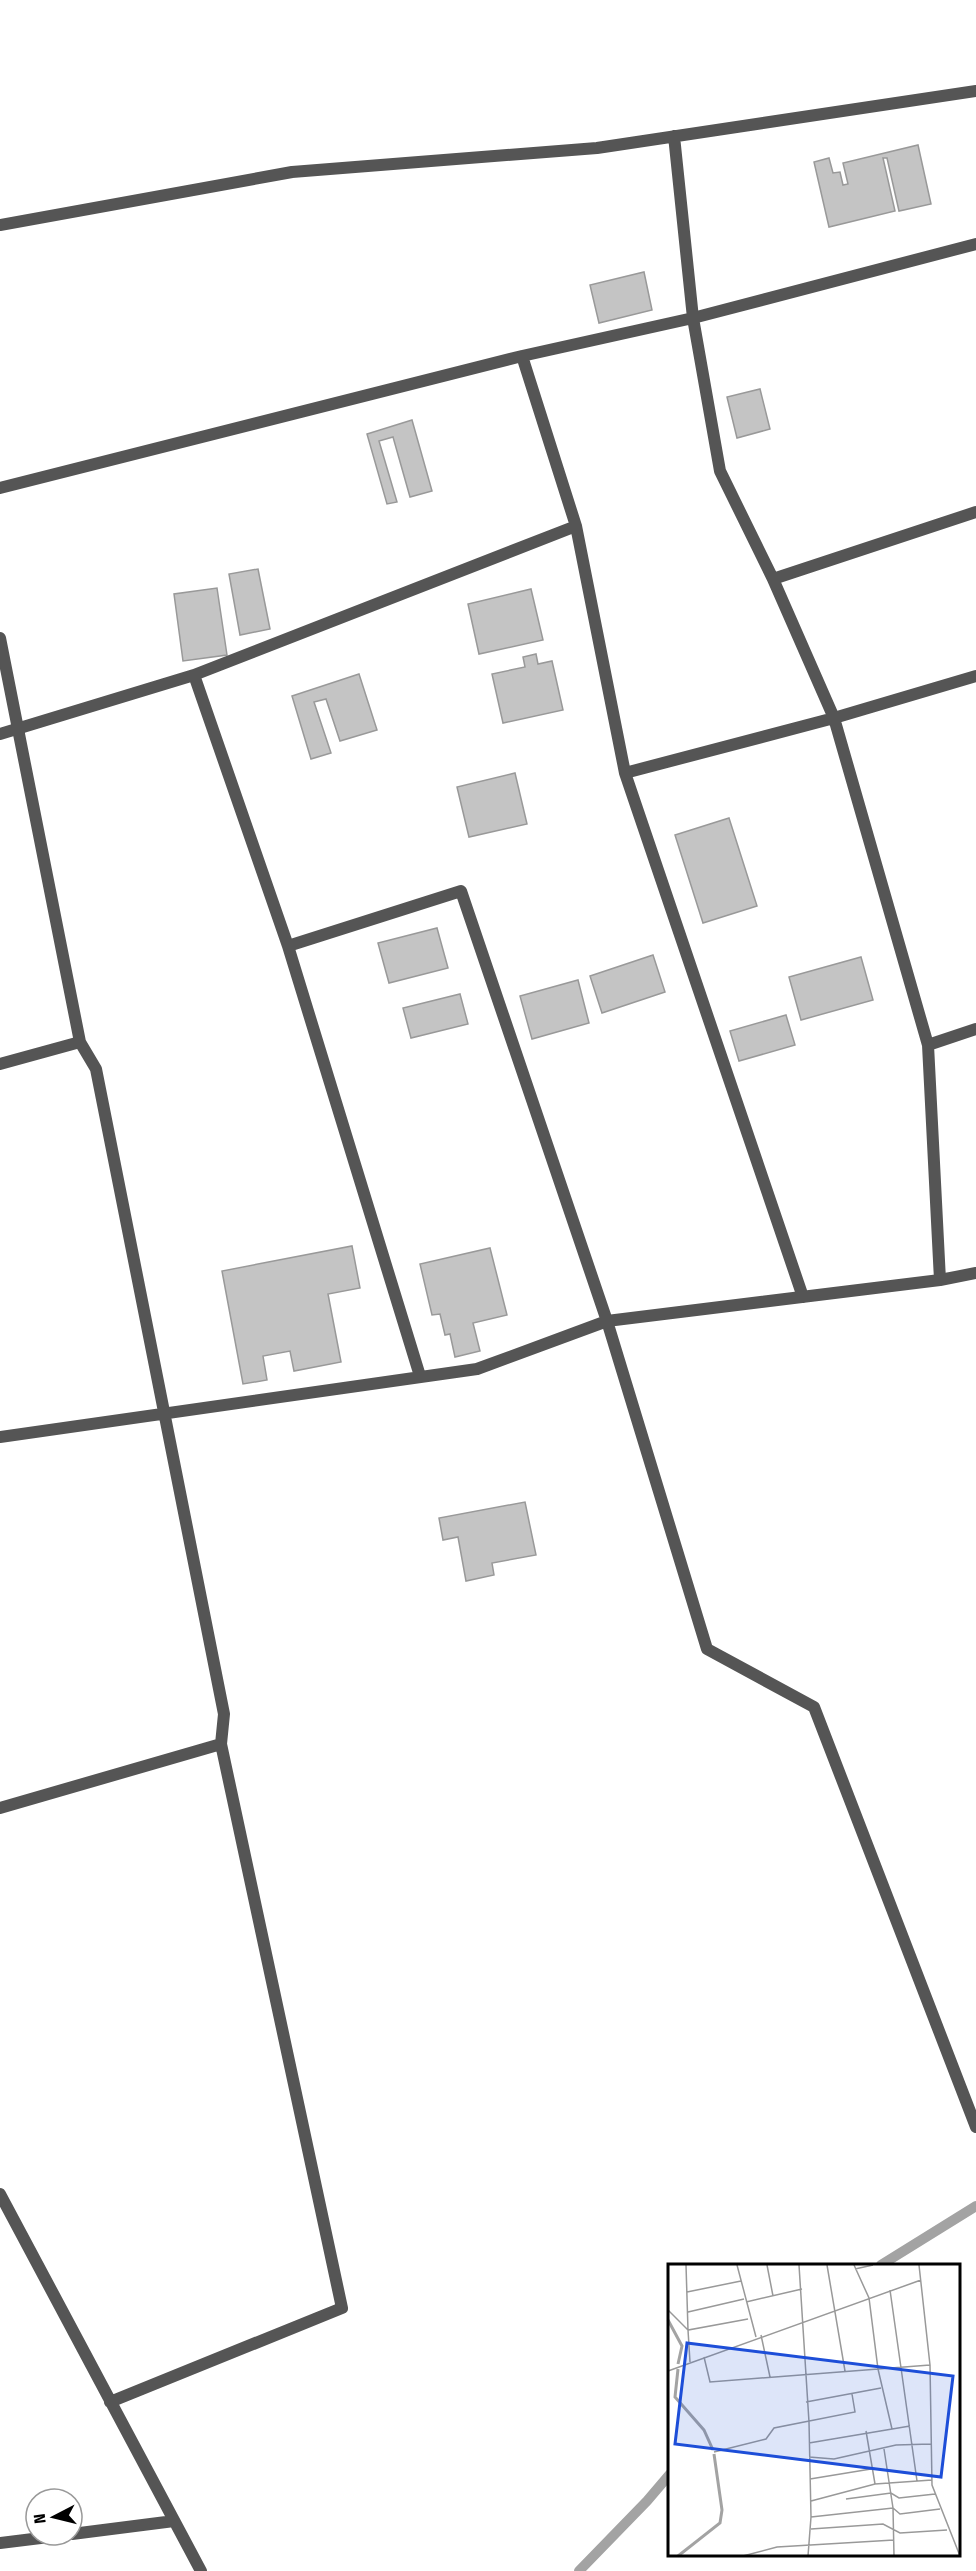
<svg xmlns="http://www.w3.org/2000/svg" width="976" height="2571" font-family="'Fira Sans Condensed',sans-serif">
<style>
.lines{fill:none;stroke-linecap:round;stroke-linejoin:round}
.stream{stroke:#a3a3a3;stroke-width:10}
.building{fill:#c4c4c4;stroke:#999;stroke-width:1.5}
.street{stroke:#555;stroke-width:12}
.inset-river{fill:none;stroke:#a3a3a3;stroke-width:3}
.inset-road{fill:none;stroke:#999;stroke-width:1.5}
.view{fill:#1d4ed8;fill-opacity:0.15;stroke:#1d4ed8;stroke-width:3}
.inset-edge{fill:none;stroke:#000;stroke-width:3}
</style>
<rect width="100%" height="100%" fill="#fff"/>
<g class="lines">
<path class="stream" d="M 881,2265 L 976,2206
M 579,2571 L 647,2501 L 670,2474"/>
</g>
<path class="building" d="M 918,145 L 931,204 L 899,211 L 887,158 L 883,158 L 895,211 L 829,227 L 814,162 L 829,158 L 833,173 L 840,172 L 843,185 L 848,184 L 843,163 Z
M 644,272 L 652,310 L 599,323 L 590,285 Z
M 760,389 L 770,429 L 737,438 L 727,397 Z
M 412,420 L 432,491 L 410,497 L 393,437 L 379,441 L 397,502 L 387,504 L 367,434 Z
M 258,569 L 270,629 L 240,635 L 229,574 Z
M 217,588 L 227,655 L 183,661 L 174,594 Z
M 531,589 L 543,640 L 479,654 L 468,604 Z
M 536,654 L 538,664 L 552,661 L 563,710 L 503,723 L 492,674 L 525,667 L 523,657 Z
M 359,674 L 377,730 L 340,741 L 326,699 L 314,702 L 331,753 L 311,759 L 292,696 Z
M 515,773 L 527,824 L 469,837 L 457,787 Z
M 729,818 L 757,906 L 703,923 L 675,835 Z
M 437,928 L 448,968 L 389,983 L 378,943 Z
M 653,955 L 665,992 L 602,1013 L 590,976 Z
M 861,957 L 873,1000 L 801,1020 L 789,977 Z
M 578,980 L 589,1023 L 532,1039 L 520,996 Z
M 460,994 L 468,1024 L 411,1038 L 403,1008 Z
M 786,1015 L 795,1045 L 739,1061 L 730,1031 Z
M 352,1246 L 360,1288 L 328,1294 L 341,1362 L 294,1371 L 290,1351 L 263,1356 L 267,1380 L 243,1384 L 222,1271 Z
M 490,1248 L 507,1315 L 473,1323 L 480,1351 L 455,1357 L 450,1334 L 445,1335 L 440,1314 L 432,1315 L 420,1264 Z
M 525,1502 L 536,1555 L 492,1563 L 494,1575 L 466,1581 L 458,1537 L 443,1540 L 439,1518 Z"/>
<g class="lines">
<path class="street" d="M 674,136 L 693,318 L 720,471 L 773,579 L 834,718 L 928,1045 L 940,1280
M 0,225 L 292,172 L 597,148 L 976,91
M 522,356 L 576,526 L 625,773 L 803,1297
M 0,488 L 522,356 L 693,318 L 976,244
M 773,579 L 976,512
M 0,638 L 80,1042 L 96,1069 L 224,1714 L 221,1744 L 342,2308 L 110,2402
M 194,675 L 288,946 L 420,1376
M 0,734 L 194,675 L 576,526
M 625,773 L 834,718 L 976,676
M 288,946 L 461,891 L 607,1321 L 707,1649 L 814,1707 L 976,2127
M 928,1045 L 976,1029
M 0,1064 L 80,1042
M 0,1437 L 477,1369 L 607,1321 L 940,1280 L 976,1273
M 0,1808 L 221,1744
M 0,2194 L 201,2571
M 72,2534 L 174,2521
M 0,2543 L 65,2535"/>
</g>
<g transform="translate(668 2264)">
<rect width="292" height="292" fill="#fff"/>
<path class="inset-river" d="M 0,56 L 14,82 L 10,100M 10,105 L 7,133 L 36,166 L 45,186M 10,292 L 52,259 L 54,246 L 46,190"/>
<path class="inset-road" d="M 18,1 L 20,66 L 80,55M 69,1 L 88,73M 99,1 L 105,32M 131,1 L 141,158 L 143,253 L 140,292M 159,1 L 177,107M 186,1 L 201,34 L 210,105 L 224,165M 251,1 L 262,101 L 264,221 L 292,292M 187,5 L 205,1M 222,26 L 249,217M 19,28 L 73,17M 78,38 L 134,25M 0,46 L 20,66 L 22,98M 20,48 L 76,35M 93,71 L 102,113M 36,93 L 42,118 L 262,101M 0,107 L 253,16M 138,138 L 213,124M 198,167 L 207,220M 141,179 L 242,162M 216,185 L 225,244 L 226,292M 46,188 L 98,175 L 106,164 L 187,148 L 184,130M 141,193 L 166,195 L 228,181 L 263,180M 142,215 L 203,205M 178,235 L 223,229 L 231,234 L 267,230M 143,237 L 207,220 L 264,216M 143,253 L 225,244 L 232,250 L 272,245M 143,265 L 215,260 L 232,269 L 279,266M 75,292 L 109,283 L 226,276"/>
<path class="view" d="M 19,79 L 285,112 L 273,213 L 7,180 Z"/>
<rect width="292" height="292" class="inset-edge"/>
</g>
<g transform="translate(54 2517) rotate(263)"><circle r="28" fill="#ffffff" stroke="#999999" stroke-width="1.5"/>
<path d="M0-4.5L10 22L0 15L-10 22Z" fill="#000000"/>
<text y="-9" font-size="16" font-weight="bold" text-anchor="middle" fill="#000000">N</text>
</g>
</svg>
